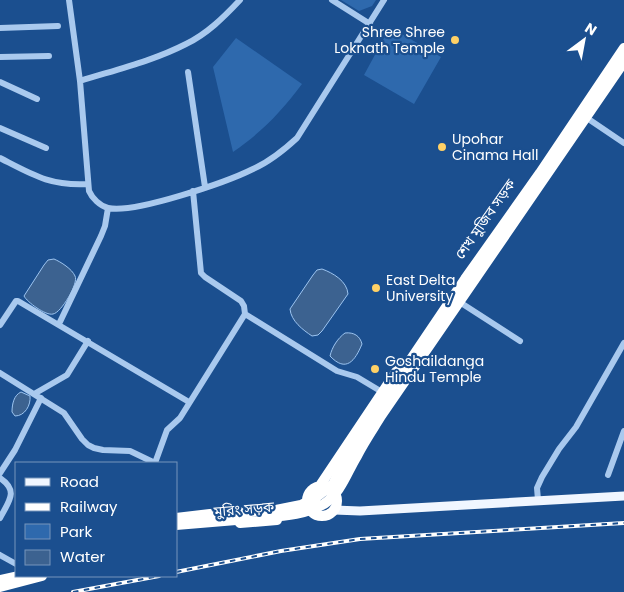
<svg xmlns="http://www.w3.org/2000/svg" width="624" height="592" font-family="Poppins,'Noto Sans Bengali',sans-serif">
<style>
.green{fill:#2e69ad}
.water{fill:#3c6290;stroke:#9cc4f0}
.lines{fill:none;stroke-linecap:round;stroke-linejoin:round}
.minor{stroke:#a9c9ee;stroke-width:6}
.major{stroke:#f0f6ff;stroke-width:9}
.highway{stroke:#fff;stroke-width:10}
.rail-casing{stroke:#fff;stroke-width:4}
.rail{stroke:#1b4f8f;stroke-width:2;stroke-dasharray:5.5;stroke-linecap:butt}
.highway-bridge{stroke:#fff;stroke-width:10}
.poi-dot{fill:#ffd166;stroke:#1b4f8f;stroke-width:2}
.labels{text-anchor:middle;stroke-width:4.5;stroke-linejoin:round;paint-order:stroke}
.poi-label{font-size:14px;fill:#fff;stroke:#1b4f8f;text-anchor:start}
.street-label{font-size:14px;fill:#fff;stroke:#1b4f8f}
</style>
<rect width="100%" height="100%" fill="#1b4f8f"/>
<path class="green" d="M 341,0 L 376,0 L 372,6 L 359,11 Z
M 390,27 L 441,57 L 414,104 L 364,75 Z
M 236,38 L 302,84 C 281,112 262,132 233,152 L 213,67 Z"/>
<path class="water" d="M 54,259 C 61,262 72,269 75,276 C 79,283 61,313 53,314 C 46,316 27,302 24,296 L 44,265 L 48,260 Z
M 322,269 C 333,273 347,281 348,294 L 322,331 L 318,335 L 312,336 C 303,330 291,321 290,309 L 313,275 L 317,270 Z
M 345,333 C 354,332 360,336 362,344 C 355,361 346,373 330,356 C 332,347 338,338 345,333 Z
M 21,392 L 30,396 C 31,405 25,416 15,416 L 12,412 C 12,404 14,395 21,392 Z"/>
<g class="lines">
<path class="minor" d="M 69,0 L 80,81 L 89,191 C 92,198 100,206 108,208 C 134,214 227,182 253,169 C 269,162 284,150 297,138 L 384,0
M 332,0 L 370,24
M 0,28 L 58,26
M 0,57 L 49,56
M 188,72 L 205,187
M 80,81 C 115,70 153,61 186,44 C 207,34 224,17 240,0
M 0,82 L 37,99
M 584,116 L 624,143
M 0,128 L 46,148
M 0,158 C 33,175 50,186 88,184
M 193,191 L 201,273 L 205,277 L 241,301 L 244,306 L 245,314
M 458,301 L 520,341
M 59,324 L 101,236 L 105,226 L 108,208
M 0,325 L 16,301 L 18,301 L 189,402
M 0,373 L 64,413 L 82,439 L 88,445 L 94,448 L 103,450 L 130,451 L 155,463
M 34,394 L 67,375 L 88,341
M 155,463 L 167,430 L 180,418 L 245,314 L 337,371 L 357,377 L 382,392
M 0,473 L 15,450 L 41,398
M 608,475 L 624,431
M 0,478 C 19,491 9,501 0,518
M 538,500 L 537,488 L 542,477 L 559,449 L 576,427 L 624,343
M 0,555 L 16,564"/>
<path class="major" d="M 334,510 L 360,511 L 624,496"/>
<path class="highway" d="M307 501a15 15 0 1 1 30 0a15 15 0 1 1-30 0Z
M 319,487 L 402,363
M 240,523 L 277,520
M 0,580 L 19,576"/>
<g class="rail-casing">
<path id="rail" d="M 176,572 L 281,551 L 360,539 L 624,523
M 73,592 L 159,576"/>
</g>
<use href="#rail" class="rail"/>
<path class="highway-bridge" d="M 267,517 C 286,516 307,514 324,504 C 341,493 347,472 357,456 C 364,442 373,429 381,416 L 624,62
M 176,518 L 210,514 L 271,511 L 301,505 L 315,498 L 333,484 L 355,442 L 465,279 L 540,173 L 624,48
M 176,525 L 248,519
M 0,587 L 42,576"/>
</g>
<g class="poi-dot">
<circle cx="455" cy="40" r="5"/>
<circle cx="442" cy="147" r="5"/>
<circle cx="376" cy="288" r="5"/>
<circle cx="375" cy="369" r="5"/>
</g>
<g class="labels">
<g class="poi-label">
<text x="445" y="37" text-anchor="end">Shree Shree<tspan x="445" dy="16">Loknath Temple</tspan></text>
<text x="452" y="144">Upohar<tspan x="452" dy="16">Cinama Hall</tspan></text>
<text x="386" y="285">East Delta<tspan x="386" dy="16">University</tspan></text>
<text x="385" y="366">Goshaildanga<tspan x="385" dy="16">Hindu Temple</tspan></text>
</g>
<g class="street-label">
<text transform="translate(485 219) rotate(-55)" y="5">শেখ মুজিব সড়ক</text>
<text transform="translate(244 509) rotate(-5)" y="5">মুরিং সড়ক</text>
</g>
</g>
<rect x="15" y="462" width="162" height="115" fill="#1b4f8f" stroke="#7695bc"/>
<rect x="25" y="478" width="25" height="8" fill="#f0f6ff" stroke="#7695bc"/>
<text x="60" y="487" font-size="15" fill="#ffffff">Road</text>
<rect x="25" y="503" width="25" height="8" fill="#ffffff" stroke="#7695bc"/>
<text x="60" y="512" font-size="15" fill="#ffffff">Railway</text>
<rect x="25" y="524" width="25" height="15" fill="#2e69ad" stroke="#7695bc"/>
<text x="60" y="537" font-size="15" fill="#ffffff">Park</text>
<rect x="25" y="550" width="25" height="15" fill="#3c6290" stroke="#7695bc"/>
<text x="60" y="562" font-size="15" fill="#ffffff">Water</text>
<g transform="translate(584 40) rotate(32)" stroke="#1b4f8f" stroke-width="4" paint-order="stroke">
<path d="M0-4L9 19L0 12L-9 19Z" fill="#ffffff"/>
<text y="-8" font-size="14" font-weight="bold" text-anchor="middle" fill="#ffffff">N</text>
</g>
</svg>
